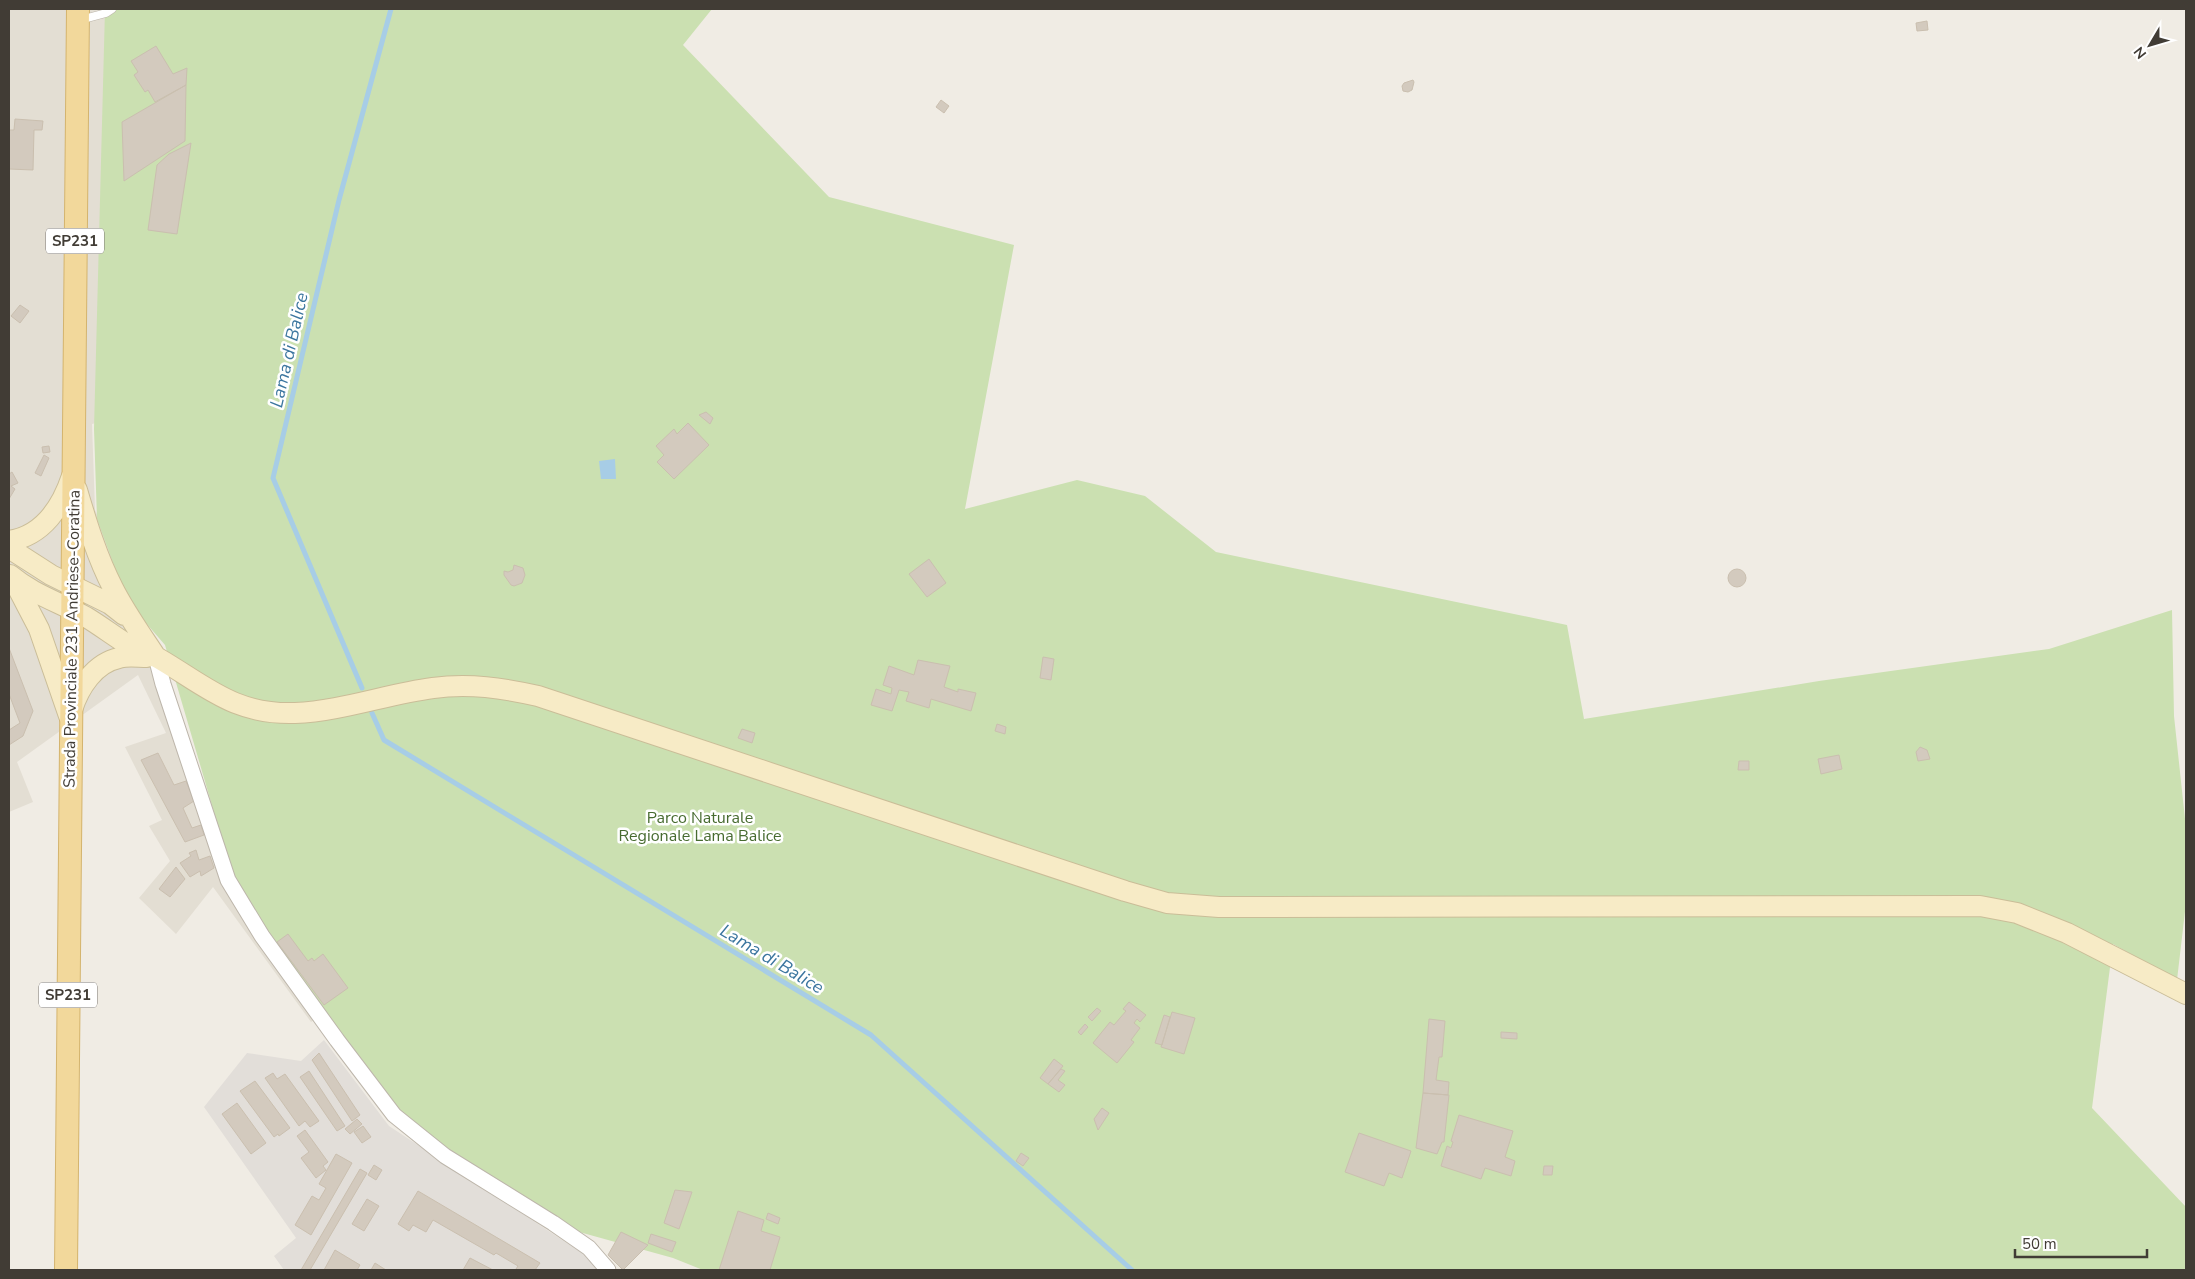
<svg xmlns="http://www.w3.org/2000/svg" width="2195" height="1279" font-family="'Nunito Sans',sans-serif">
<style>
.residential{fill:#e3ded3}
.industrial{fill:#e2ded9}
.green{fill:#cbe0b1}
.water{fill:#a7cde6}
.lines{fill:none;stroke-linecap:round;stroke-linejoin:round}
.stream{stroke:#a7cde6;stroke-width:5}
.building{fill:#d3cabe;stroke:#cabfaf}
.lane-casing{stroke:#bdb6ab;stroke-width:9}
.street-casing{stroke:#bdb6ab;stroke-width:17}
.secondary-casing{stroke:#cabd98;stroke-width:22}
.primary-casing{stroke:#d4b46e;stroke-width:24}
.lane{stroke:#fff;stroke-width:8}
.street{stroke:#fff;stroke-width:15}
.secondary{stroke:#f7ebc6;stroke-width:20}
.primary{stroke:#f2d89b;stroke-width:22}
.labels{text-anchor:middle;stroke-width:5;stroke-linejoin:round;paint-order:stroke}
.shield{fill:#fff;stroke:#7a7672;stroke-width:1}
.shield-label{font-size:15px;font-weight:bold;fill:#413c35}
.street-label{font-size:16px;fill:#413c35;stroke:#fff}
.park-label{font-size:16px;fill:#476b30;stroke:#fff}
.water-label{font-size:18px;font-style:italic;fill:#3c769f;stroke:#fff}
</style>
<rect width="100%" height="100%" fill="#f0ece4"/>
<path class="residential" d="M 9,9 L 199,9 L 175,404 L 92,424 L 95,510 L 137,601 L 236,867 L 358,990 L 311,1022 L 213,887 L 176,934 L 139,898 L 170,861 L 149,826 L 162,820 L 125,747 L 166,733 L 138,675 L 17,762 L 33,802 L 9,812 Z"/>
<path class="industrial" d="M 324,1040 L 389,1126 L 591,1259 L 600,1270 L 284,1270 L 274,1256 L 296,1238 L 204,1107 L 247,1053 L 301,1061 Z"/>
<path class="green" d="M 105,9 L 712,9 L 683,45 L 829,197 L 1014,245 L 965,509 L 1077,480 L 1145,496 L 1216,552 L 1567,625 L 1584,719 L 1819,681 L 2049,649 L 2172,610 L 2174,716 L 2186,828 L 2186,903 L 2177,980 L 2113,944 L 2092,1108 L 2186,1207 L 2186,1270 L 703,1270 L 673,1258 L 572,1230 L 417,1141 L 238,894 L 165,645 L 127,601 L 97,519 L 94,429 Z"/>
<path class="water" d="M 615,459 L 616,479 L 601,479 L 599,461 Z"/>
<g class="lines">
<path class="stream" d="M 362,688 L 273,478 L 339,200 L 391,9
M 372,713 L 384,740 L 871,1035 L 1132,1270"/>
</g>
<path class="building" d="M 1927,21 L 1928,30 L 1917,31 L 1916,23 Z
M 156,46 L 173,74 L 187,68 L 186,85 L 155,102 L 148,90 L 145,92 L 134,75 L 138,72 L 131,61 Z
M 1413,80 L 1414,82 L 1412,90 L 1408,92 L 1403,91 L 1402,86 L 1404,83 Z
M 186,85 L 185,141 L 124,181 L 122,122 Z
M 941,100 L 949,106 L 944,113 L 936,107 Z
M 15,119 L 43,121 L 42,130 L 34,130 L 33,170 L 9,169 L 9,130 L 14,130 Z
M 191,143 L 177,234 L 148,230 L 157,165 L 169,154 Z
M 20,305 L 29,311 L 20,323 L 11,316 Z
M 706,412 L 713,418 L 710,424 L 699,415 Z
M 688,423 L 709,445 L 674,479 L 657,462 L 664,455 L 656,446 L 674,429 L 677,434 Z
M 49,446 L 50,452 L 43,453 L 42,447 Z
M 44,455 L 49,458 L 41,476 L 35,473 Z
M 12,472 L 18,483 L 11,486 L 15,489 L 9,499 L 9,474 Z
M 929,559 L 946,583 L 927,597 L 909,574 Z
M 514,565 L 523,568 L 525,575 L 522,583 L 514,586 L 511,585 L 504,575 L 504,571 L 508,572 L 513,570 Z
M1728 578a9 9 0 1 1 18 0a9 9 0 1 1-18 0Z
M 9,648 L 33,711 L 23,736 L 9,745 L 9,730 L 20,723 L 9,694 Z
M 1043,657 L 1054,659 L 1051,680 L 1040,678 Z
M 918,660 L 950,666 L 944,687 L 958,692 L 958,689 L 976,693 L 971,711 L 931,699 L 929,708 L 906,701 L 909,692 L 899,690 L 892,711 L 871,705 L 876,689 L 891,694 L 892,688 L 883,685 L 889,666 L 914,675 Z
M 997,724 L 1006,727 L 1005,734 L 995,731 Z
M 742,729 L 755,733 L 752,743 L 738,738 Z
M 1920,747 L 1927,750 L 1930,759 L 1918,761 L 1916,752 Z
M 158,753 L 174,785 L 186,781 L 194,801 L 183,808 L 192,828 L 201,825 L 204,835 L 185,842 L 141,760 Z
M 1839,755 L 1842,769 L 1821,774 L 1818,759 Z
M 1739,761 L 1749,761 L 1749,770 L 1738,770 Z
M 196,850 L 199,860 L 210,856 L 214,868 L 201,876 L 200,871 L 190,877 L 180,863 L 191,856 L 189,853 Z
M 176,867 L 185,879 L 170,897 L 159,889 Z
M 288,934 L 308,961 L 312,958 L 314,961 L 323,954 L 348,988 L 324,1005 L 277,942 Z
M 1129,1002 L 1146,1015 L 1140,1022 L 1137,1019 L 1134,1023 L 1140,1028 L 1131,1040 L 1134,1042 L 1117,1063 L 1093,1043 L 1110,1022 L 1114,1025 L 1126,1011 L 1123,1009 Z
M 1097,1008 L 1101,1011 L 1092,1021 L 1088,1017 Z
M 1172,1012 L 1195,1018 L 1184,1054 L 1161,1047 Z
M 1164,1015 L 1170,1017 L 1162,1045 L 1155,1043 Z
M 1429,1019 L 1445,1021 L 1442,1057 L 1439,1057 L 1436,1080 L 1449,1082 L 1448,1095 L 1423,1093 Z
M 1085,1024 L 1088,1027 L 1081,1035 L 1078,1032 Z
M 1501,1032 L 1517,1033 L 1517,1039 L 1501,1038 Z
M 319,1053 L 360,1115 L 352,1121 L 312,1060 Z
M 1054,1059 L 1063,1066 L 1048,1084 L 1040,1078 Z
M 1061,1069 L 1065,1071 L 1058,1080 L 1065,1085 L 1059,1092 L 1048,1084 Z
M 309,1071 L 345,1126 L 337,1131 L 300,1077 Z
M 273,1073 L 277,1079 L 285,1074 L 319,1121 L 310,1127 L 305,1121 L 299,1126 L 265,1078 Z
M 255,1081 L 290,1128 L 279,1136 L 278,1134 L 274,1137 L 240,1091 Z
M 1423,1093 L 1449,1095 L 1444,1142 L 1442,1142 L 1437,1154 L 1416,1148 Z
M 237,1103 L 266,1143 L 251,1154 L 222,1114 Z
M 1102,1108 L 1109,1113 L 1098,1130 L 1094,1119 Z
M 1459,1115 L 1513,1131 L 1505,1157 L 1515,1161 L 1511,1176 L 1485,1168 L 1481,1179 L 1441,1166 L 1447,1146 L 1451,1148 L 1453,1142 L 1451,1141 Z
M 357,1119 L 362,1124 L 350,1134 L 345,1129 Z
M 363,1126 L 371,1137 L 362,1143 L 354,1132 Z
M 305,1130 L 328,1162 L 323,1166 L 326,1170 L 316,1178 L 301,1158 L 309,1152 L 297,1136 Z
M 1359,1133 L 1411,1151 L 1402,1178 L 1389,1173 L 1384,1186 L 1345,1172 Z
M 1021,1153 L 1029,1158 L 1023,1166 L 1016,1161 Z
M 336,1154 L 352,1163 L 311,1235 L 295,1225 L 312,1196 L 319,1200 L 326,1188 L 319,1184 Z
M 374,1165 L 382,1170 L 376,1180 L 368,1175 Z
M 1544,1166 L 1553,1166 L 1552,1175 L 1543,1175 Z
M 360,1169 L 367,1173 L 310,1270 L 301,1270 Z
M 675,1190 L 692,1192 L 679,1229 L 664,1223 Z
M 418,1191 L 540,1263 L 535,1270 L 519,1270 L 516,1269 L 518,1266 L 496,1253 L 494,1255 L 433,1220 L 426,1232 L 413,1225 L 409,1231 L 398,1224 Z
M 367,1199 L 379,1206 L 364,1231 L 352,1224 Z
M 738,1211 L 764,1220 L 761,1231 L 780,1237 L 770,1270 L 719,1270 Z
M 768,1213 L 780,1218 L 778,1224 L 766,1219 Z
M 621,1232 L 648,1245 L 623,1270 L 608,1255 Z
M 651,1234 L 676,1242 L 672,1252 L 648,1243 Z
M 335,1250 L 360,1265 L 357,1270 L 324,1270 Z
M 470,1258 L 493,1270 L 463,1270 Z
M 375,1263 L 386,1270 L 371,1270 Z"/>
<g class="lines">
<g class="lane-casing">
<path id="lane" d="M 80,20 L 106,13 L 112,9"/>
</g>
<g class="street-casing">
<path id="street" d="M 156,657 L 163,684 L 228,880 L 262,936 L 337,1040 L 394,1115 L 445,1156 L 553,1223 L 589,1248 L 608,1270"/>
</g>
<g class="secondary-casing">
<path id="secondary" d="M 77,490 C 87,524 97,557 113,588 C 125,612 141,634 156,657
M 9,541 C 43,536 62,506 72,476
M 9,548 L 51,575 L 110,604 L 124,615
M 10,575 C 34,595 59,602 86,617 C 101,626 115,637 130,646 C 139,651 149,653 158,658 C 206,686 234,715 295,713 C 342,711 387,694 433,688 C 469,683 503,688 538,696 L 1125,891 L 1167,903 L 1219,907 L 1980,906 L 2017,913 L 2067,933 L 2186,994
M 14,581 L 39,629 L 69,716
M 72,710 C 79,687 95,663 119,658 C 127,655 138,657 147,657"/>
</g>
<g class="primary-casing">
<path id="primary" d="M 66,1270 L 78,9"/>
</g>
<use href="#lane" class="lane"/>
<use href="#street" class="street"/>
<use href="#secondary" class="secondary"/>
<use href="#primary" class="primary"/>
</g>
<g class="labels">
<g class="shield">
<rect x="46" y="228.5" width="58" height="25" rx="4"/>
<rect x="39" y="982.5" width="58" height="25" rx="4"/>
</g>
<g class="shield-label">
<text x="75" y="246">SP231</text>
<text x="68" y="1000">SP231</text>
</g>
<g class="street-label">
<text transform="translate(71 639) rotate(-89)" y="6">Strada Provinciale 231 Andriese-Coratina</text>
</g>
<g class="park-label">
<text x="700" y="823">Parco Naturale<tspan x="700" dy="18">Regionale Lama Balice</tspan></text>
</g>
<g class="water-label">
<text transform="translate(289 350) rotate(-77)" y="6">Lama di Balice</text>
<text transform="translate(772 959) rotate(31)" y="6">Lama di Balice</text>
</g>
</g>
<rect width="2195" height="1279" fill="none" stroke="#413c35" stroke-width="20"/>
<g transform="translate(2150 45) rotate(232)" stroke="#ffffff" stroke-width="4" paint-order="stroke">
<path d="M0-4L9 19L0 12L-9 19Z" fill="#413c35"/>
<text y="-8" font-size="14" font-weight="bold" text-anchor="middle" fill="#413c35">N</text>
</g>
<path d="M2015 1249v8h132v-8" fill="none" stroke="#413c35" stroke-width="2.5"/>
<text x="2022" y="1249" font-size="15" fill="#413c35" stroke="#ffffff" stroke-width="4" paint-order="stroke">50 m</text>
</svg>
